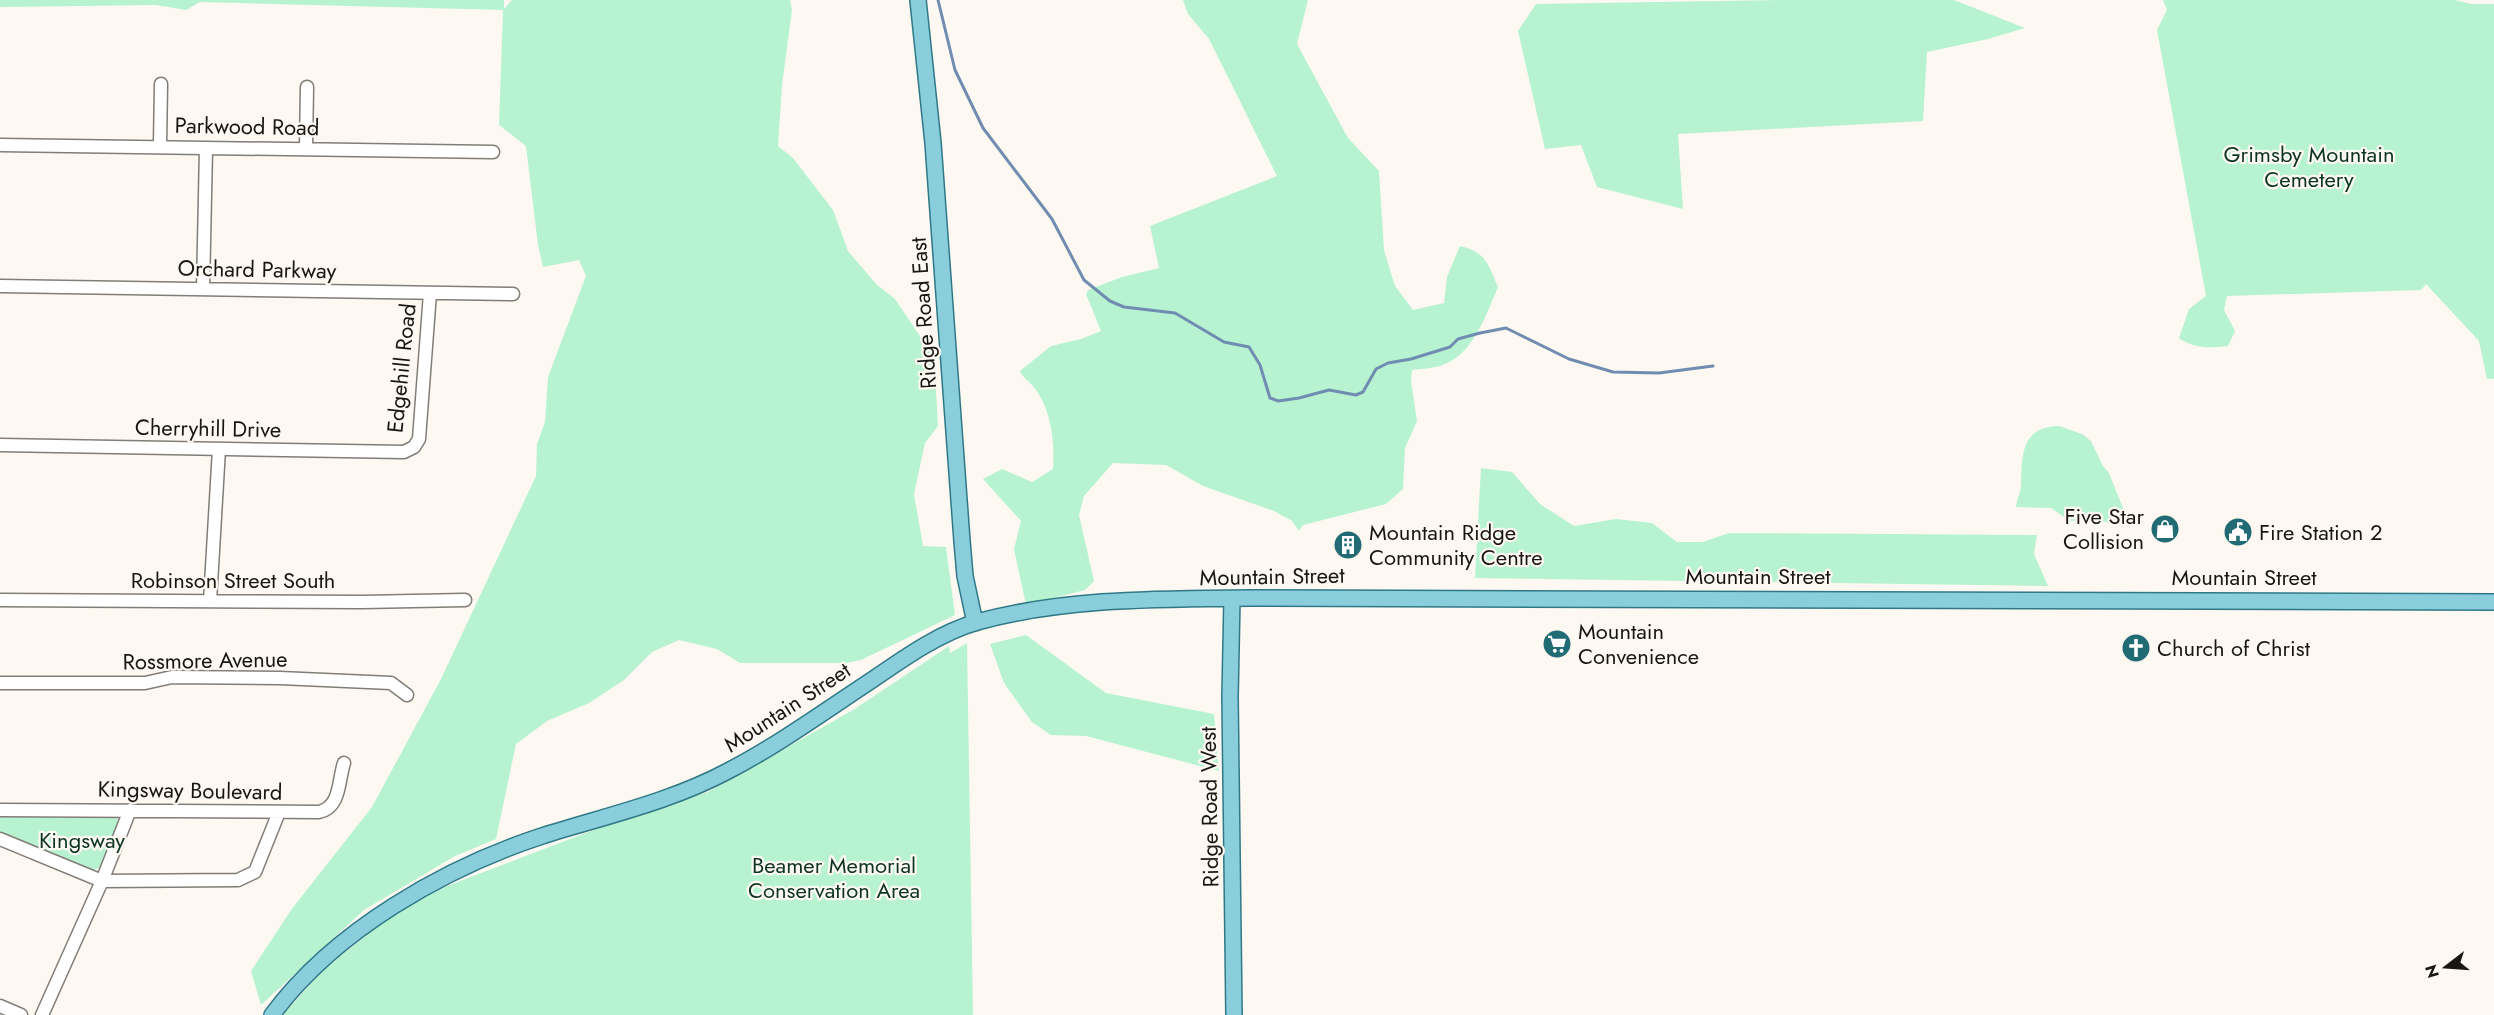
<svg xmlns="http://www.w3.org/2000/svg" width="2494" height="1015" font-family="Jost,sans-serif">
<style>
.green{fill:#b7f3d1}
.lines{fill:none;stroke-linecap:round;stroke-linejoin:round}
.stream{stroke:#708db1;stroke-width:3}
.minor-casing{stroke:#827d77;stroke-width:15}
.major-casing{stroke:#2f7987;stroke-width:18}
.minor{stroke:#fff;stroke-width:12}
.major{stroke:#8acedc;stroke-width:15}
.labels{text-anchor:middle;stroke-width:4.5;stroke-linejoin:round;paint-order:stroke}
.street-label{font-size:22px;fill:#171613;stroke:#fdf8f1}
.park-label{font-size:22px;fill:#0c3422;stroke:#fdf8f1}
.poi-label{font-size:22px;fill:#171613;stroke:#fdf8f1;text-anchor:start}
</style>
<rect width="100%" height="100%" fill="#fdf8f1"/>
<path class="green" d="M 0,0 L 504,0 L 504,9 L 512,0 L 790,0 L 792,10 L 782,85 L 778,146 L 793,158 L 833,210 L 848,251 L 876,284 L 895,299 L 934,357 L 938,426 L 925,443 L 914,494 L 923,546 L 946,547 L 955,615 L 861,660 L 846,663 L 740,663 L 717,649 L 679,640 L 652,652 L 624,680 L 589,703 L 547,721 L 516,744 L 496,839 L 455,856 L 364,910 L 261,1005 L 251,971 L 291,910 L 372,807 L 441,679 L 536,476 L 537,444 L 545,422 L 548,377 L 586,276 L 579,260 L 543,267 L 538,245 L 526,146 L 499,125 L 503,10 L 200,2 L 186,10 L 156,5 L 0,7 Z
M 1183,0 L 1308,0 L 1297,44 L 1348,138 L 1379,171 L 1384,250 L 1395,286 L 1413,310 L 1444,303 L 1447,277 L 1460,246 C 1486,252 1488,264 1498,287 C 1486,315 1473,356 1440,366 C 1432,368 1421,369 1412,370 L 1411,381 L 1417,421 L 1405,448 L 1403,489 L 1386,504 L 1303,525 L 1299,531 L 1292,521 L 1274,511 L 1203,486 L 1166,465 L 1113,463 L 1084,496 L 1079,515 L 1094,581 L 1085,590 L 1026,605 L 1014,549 L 1021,521 L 983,479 L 1002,469 L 1032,482 L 1053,469 C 1055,441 1051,408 1033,386 C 1028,380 1023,378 1020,371 L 1051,346 L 1081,339 L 1101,331 L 1086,294 L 1088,290 L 1122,277 L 1159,268 L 1150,226 L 1277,176 L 1209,39 L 1188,14 Z
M 1782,0 L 1954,0 L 2025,28 L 1988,39 L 1927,52 L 1923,121 L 1678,134 L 1683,209 L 1597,187 L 1581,145 L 1545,149 L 1518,31 L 1536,4 Z
M 2163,0 L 2455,0 L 2471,4 L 2494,4 L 2494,379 L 2487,379 L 2479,341 L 2426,284 L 2421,290 L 2227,296 L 2224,310 L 2235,331 L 2228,346 C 2210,348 2194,349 2179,338 L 2189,309 L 2206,296 L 2157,30 L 2167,10 Z
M 2059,426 L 2082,434 L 2091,441 L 2103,466 L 2109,473 L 2125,513 L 2121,521 L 2113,524 L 2098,520 L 2070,521 L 2051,508 L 2016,507 C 2017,499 2021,492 2021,484 C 2022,455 2021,427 2059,426 Z
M 1481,468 L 1512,472 L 1540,504 L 1574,526 L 1616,519 L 1652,523 L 1677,542 L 1703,542 L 1729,533 L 2037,535 L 2034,554 L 2048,586 L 1475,578 Z
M 1026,635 L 1106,693 L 1214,714 L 1219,771 L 1086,736 L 1051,735 L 1032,722 L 1004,683 L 990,644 Z
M 967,643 L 973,1015 L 283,1015 L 321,972 L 387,919 L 426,894 L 638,813 L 708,792 L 853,710 L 949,646 L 950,653 Z
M 113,815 L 118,819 L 117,825 L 100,867 L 90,872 L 0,832 L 0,816 Z"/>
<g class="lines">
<path class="stream" d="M 938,0 L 955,70 L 983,128 L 1052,219 L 1084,280 L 1110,301 L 1124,307 L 1175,313 L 1224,342 L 1249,347 L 1260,365 L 1270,398 L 1278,401 L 1299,398 L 1329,390 L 1356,395 L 1363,392 L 1376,369 L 1388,363 L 1411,359 L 1450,347 L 1458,339 L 1480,333 L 1506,328 L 1569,359 L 1613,372 L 1659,373 L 1713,366"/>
<g class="minor-casing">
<path id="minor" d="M 0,145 L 493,152
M 160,145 L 161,84
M 306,148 L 307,87
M 0,286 L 513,294
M 203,289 L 206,149
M 0,445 L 404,452 L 414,447 L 419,439 L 430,293
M 0,600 L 362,602 L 465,600
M 210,601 L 219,449
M 0,683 L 145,683 L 172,677 L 280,678 L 391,683 L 407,695
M 0,810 L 319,812 C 341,807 338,781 344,763
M 0,839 L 102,881 L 238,880 L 255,872 L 279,812
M 0,1006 L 21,1015
M 42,1015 L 102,881 L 130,810"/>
</g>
<g class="major-casing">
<path id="major" d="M 918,0 L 933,143 L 962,541 L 965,576 L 975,623
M 1232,598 L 1230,697 L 1234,1015
M 272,1015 C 334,931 444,868 542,836 C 605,816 670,802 728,771 C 778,745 825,711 872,680 C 904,658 939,633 977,622 C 1065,598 1159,599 1249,598 L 2494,602"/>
</g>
<use href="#minor" class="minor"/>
<use href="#major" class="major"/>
</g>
<defs>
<g id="shop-disc" transform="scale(1.5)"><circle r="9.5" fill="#216b74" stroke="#fdf8f1"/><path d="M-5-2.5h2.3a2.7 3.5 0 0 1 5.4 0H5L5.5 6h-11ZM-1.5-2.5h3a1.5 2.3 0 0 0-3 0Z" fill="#fff"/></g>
<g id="civic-disc" transform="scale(1.5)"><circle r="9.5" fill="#216b74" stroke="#fdf8f1"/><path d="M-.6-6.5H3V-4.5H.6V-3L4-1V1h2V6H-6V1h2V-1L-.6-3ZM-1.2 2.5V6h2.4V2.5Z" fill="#fff"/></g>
<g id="building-disc" transform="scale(1.5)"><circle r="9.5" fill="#216b74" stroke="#fdf8f1"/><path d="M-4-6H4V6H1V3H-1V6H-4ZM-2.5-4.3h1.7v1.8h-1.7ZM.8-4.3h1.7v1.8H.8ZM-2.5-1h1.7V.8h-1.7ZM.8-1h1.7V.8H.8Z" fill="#fff"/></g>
<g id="supermarket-disc" transform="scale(1.5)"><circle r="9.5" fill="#216b74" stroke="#fdf8f1"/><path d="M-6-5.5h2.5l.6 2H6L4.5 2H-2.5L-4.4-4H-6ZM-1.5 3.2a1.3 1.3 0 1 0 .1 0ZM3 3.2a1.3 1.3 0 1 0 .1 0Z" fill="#fff"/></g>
<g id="church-disc" transform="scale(1.5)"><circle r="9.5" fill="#216b74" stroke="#fdf8f1"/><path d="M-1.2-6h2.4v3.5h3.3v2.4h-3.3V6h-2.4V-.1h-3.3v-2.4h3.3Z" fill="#fff"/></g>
</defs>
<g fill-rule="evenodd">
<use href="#shop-disc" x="2165" y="529"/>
<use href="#civic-disc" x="2238" y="532"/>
<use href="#building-disc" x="1348" y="545"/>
<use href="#supermarket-disc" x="1557" y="644"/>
<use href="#church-disc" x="2136" y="648"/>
</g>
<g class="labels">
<g class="street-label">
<text transform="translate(247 126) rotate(1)" y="8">Parkwood Road</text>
<text transform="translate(257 269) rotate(1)" y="8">Orchard Parkway</text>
<text transform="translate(923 313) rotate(-94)" y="8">Ridge Road East</text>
<text transform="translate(401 368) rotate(-84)" y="8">Edgehill Road</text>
<text transform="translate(208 428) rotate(1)" y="8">Cherryhill Drive</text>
<text transform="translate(1272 576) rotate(-1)" y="8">Mountain Street</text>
<text x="1758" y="584">Mountain Street</text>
<text x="2244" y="585">Mountain Street</text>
<text x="233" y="588">Robinson Street South</text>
<text transform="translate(205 660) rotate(-1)" y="8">Rossmore Avenue</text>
<text transform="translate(787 707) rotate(-33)" y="8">Mountain Street</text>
<text transform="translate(190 790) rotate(1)" y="8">Kingsway Boulevard</text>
<text transform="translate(1209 807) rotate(-91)" y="8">Ridge Road West</text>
</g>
<g class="park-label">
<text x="2309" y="162">Grimsby Mountain<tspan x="2309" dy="25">Cemetery</tspan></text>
<text x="82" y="848">Kingsway</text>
<text x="834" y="873">Beamer Memorial<tspan x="834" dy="25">Conservation Area</tspan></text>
</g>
<g class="poi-label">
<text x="2144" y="524" text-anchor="end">Five Star<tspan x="2144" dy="25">Collision</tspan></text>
<text x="1369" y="540">Mountain Ridge<tspan x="1369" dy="25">Community Centre</tspan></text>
<text x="2259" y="540">Fire Station 2</text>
<text x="1578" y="639">Mountain<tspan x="1578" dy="25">Convenience</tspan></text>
<text x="2157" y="656">Church of Christ</text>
</g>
</g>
<g transform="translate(2446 967) rotate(253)" stroke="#fdf8f1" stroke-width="4.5" paint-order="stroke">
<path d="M0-4.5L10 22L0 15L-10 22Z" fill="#171613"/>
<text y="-9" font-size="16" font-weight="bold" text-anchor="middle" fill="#171613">N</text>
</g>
</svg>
